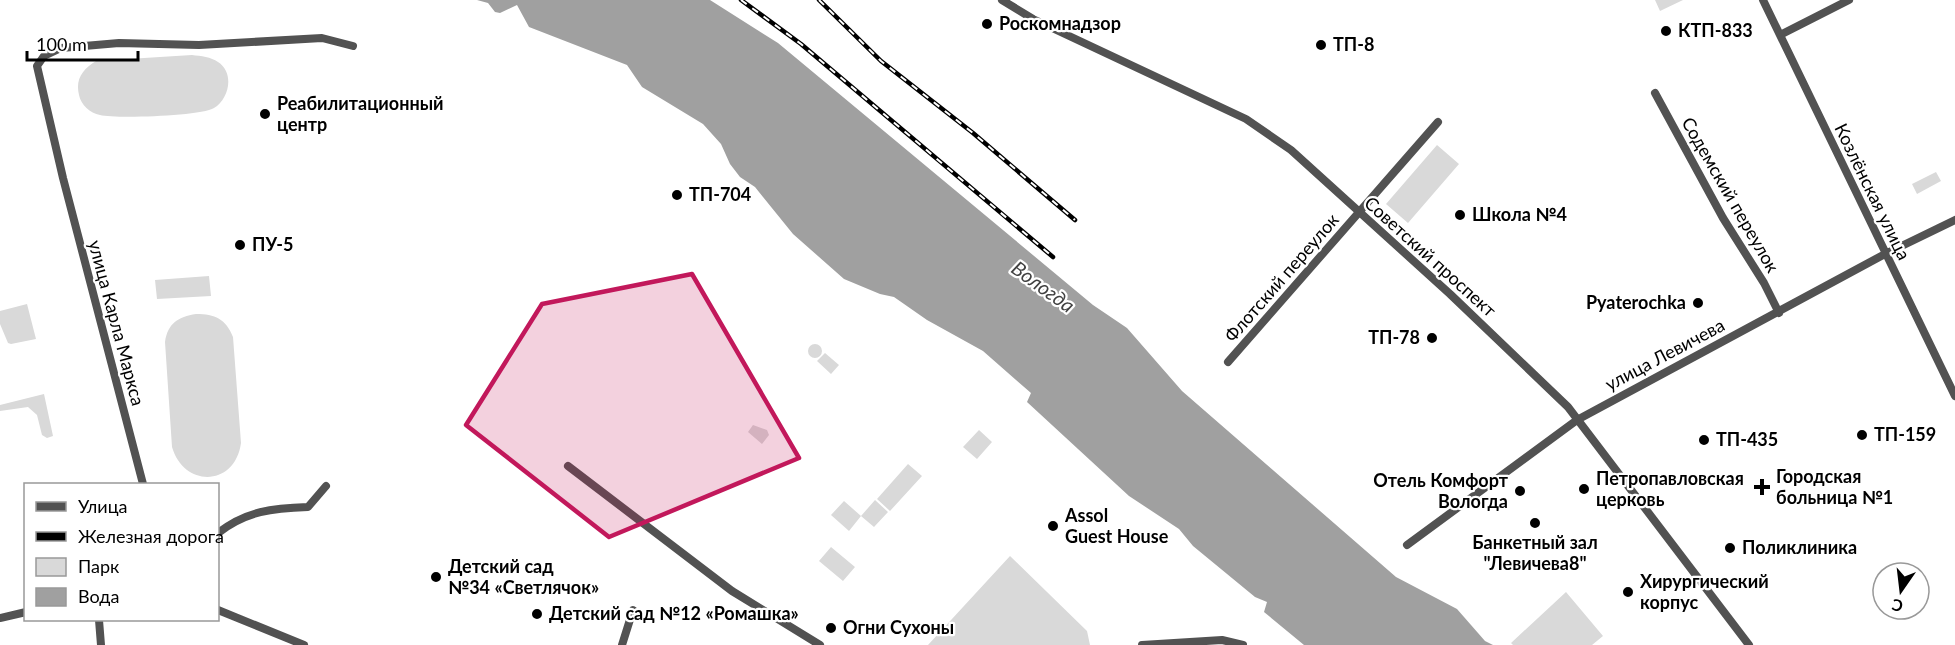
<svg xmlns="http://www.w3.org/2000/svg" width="1955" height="645" font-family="Lato,sans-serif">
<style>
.green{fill:#d9d9d9}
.water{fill:#a0a0a0}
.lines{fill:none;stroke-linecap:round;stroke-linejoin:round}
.minor{stroke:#525252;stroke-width:8}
.rail-casing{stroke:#000;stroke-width:4.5}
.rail{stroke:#fff;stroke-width:2;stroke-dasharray:7;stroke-linecap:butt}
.marked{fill:#c2185b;fill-opacity:0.2;stroke:#c2185b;stroke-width:4.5;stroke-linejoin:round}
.poi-dot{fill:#000;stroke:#fff;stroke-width:2}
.labels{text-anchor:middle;stroke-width:4.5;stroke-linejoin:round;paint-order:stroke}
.poi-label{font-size:18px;font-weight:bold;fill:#000;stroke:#fff;text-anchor:start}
.street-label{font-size:18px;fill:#000;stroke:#fff}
.water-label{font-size:20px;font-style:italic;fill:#414141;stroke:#fff}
</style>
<rect width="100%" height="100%" fill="#fff"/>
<path class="green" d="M 1655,0 L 1683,0 L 1660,11 Z
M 192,55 C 201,56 211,57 218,62 C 235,73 229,99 214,108 C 201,116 116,119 100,115 C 90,113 81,105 79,95 C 75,79 83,69 96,61 Z
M 1437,145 L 1459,164 L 1408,223 L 1386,204 Z
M 1936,172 L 1941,181 L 1917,194 L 1912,184 Z
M 209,276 L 211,296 L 157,299 L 155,280 Z
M 27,304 L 36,339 L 11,344 L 8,343 L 0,324 L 0,311 Z
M 196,314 C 215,314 226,319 233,337 L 241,443 C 235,487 184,488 172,447 L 165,342 C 168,323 178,317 196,314 Z
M808 351a7 7 0 1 1 14 0a7 7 0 1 1-14 0Z
M 825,353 L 839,365 L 831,374 L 817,361 Z
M 44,394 L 53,436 L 47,438 L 42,435 L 37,415 L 28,407 L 0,411 L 0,405 Z
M 753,425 L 767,430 L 769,435 L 762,444 L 748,432 Z
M 979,430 L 992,442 L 977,459 L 963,447 Z
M 908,464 L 922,476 L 890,511 L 877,499 Z
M 875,500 L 888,512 L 874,527 L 861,516 L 849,531 L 831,515 L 844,501 L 861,516 Z
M 831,547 L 855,567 L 843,581 L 819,561 Z
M 1010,556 L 1087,631 L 1090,645 L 928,645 Z
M 1566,592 L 1603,636 L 1592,645 L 1513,645 L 1511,643 Z"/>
<path class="water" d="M 477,0 L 710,0 L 778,43 L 1093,305 L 1127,328 L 1182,391 L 1396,577 L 1457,609 L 1485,641 L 1493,645 L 1304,645 L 1264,612 L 1267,602 L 1255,597 L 1193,546 L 1179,529 L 1129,496 L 1027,402 L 1031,393 L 983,351 L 927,320 L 894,297 L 880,294 L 844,279 L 793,234 L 755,187 L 740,177 L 730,164 L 721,144 L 703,124 L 642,87 L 627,65 L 529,27 L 517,5 L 500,13 L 495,12 L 488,3 Z"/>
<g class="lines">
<path class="minor" d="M 1002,0 L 1033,19 L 1246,119 L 1291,150 L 1450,294 L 1568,407 L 1749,645
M 1763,0 L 1955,396
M 1780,35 L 1849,0
M 1655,93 L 1723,218 L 1764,283 L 1779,313
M 1228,362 L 1438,122
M 568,466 L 732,591 L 820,645
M 143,484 L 63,178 L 37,66 L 44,56 L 61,48 L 119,43 L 199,45 L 322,38 L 353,46
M 218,533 C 246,511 273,508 308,507 L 326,486
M 1407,545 L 1577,420 L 1885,254 L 1955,220
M 218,610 L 304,645
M 0,618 L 26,612
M 99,620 L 101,645
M 622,645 L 633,610
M 1142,645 L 1222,640 L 1243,645"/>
<g class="rail-casing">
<path id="rail" d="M 741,0 L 801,44 L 1053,257
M 819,0 L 881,61 L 973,133 L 1075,220"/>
</g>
<use href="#rail" class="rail"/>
</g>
<path class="marked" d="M 692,274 L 799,458 L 609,537 L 466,425 L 542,304 Z"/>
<g class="poi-dot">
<circle cx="987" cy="24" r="6"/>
<circle cx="1666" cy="31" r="6"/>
<circle cx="1321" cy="45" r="6"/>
<circle cx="265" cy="114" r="6"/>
<circle cx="677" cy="195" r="6"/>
<circle cx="1460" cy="215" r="6"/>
<circle cx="240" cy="245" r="6"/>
<circle cx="1698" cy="303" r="6"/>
<circle cx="1432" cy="338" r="6"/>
<circle cx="1862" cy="435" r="6"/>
<circle cx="1704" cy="440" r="6"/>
<path d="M1759 478h6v6h6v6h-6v6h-6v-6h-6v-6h6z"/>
<circle cx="1584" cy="489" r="6"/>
<circle cx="1520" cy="491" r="6"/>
<circle cx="1535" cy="523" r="6"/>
<circle cx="1053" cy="526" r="6"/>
<circle cx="1730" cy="548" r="6"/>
<circle cx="436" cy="577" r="6"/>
<circle cx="1628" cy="592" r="6"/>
<circle cx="537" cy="614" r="6"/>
<circle cx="831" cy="628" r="6"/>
</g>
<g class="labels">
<g class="poi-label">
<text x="999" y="30">Роскомнадзор</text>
<text x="1678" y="37">КТП-833</text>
<text x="1333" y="51">ТП-8</text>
<text x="277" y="110">Реабилитационный<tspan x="277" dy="21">центр</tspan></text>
<text x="689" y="201">ТП-704</text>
<text x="1472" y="221">Школа №4</text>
<text x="252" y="251">ПУ-5</text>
<text x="1686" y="309" text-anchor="end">Pyaterochka</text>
<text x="1420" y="344" text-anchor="end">ТП-78</text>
<text x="1874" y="441">ТП-159</text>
<text x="1716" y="446">ТП-435</text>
<text x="1776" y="483">Городская<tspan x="1776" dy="21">больница №1</tspan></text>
<text x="1596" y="485">Петропавловская<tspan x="1596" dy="21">церковь</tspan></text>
<text x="1508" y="487" text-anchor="end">Отель Комфорт<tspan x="1508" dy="21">Вологда</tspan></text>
<text x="1065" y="522">Assol<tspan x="1065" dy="21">Guest House</tspan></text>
<text x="1535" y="549" text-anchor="middle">Банкетный зал<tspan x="1535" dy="21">"Левичева8"</tspan></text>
<text x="1742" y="554">Поликлиника</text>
<text x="448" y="573">Детский сад<tspan x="448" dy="21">№34 «Светлячок»</tspan></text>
<text x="1640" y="588">Хирургический<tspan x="1640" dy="21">корпус</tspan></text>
<text x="549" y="620">Детский сад №12 «Ромашка»</text>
<text x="843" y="634">Огни Сухоны</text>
</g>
<g class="street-label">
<text transform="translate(1872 192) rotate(64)" y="6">Козлёнская улица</text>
<text transform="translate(1730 195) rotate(60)" y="6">Содемский переулок</text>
<text transform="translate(1430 257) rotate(42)" y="6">Советский проспект</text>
<text transform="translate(1282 278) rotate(-49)" y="6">Флотский переулок</text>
<text transform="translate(116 323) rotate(75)" y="6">улица Карла Маркса</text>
<text transform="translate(1665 355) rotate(-28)" y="6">улица Левичева</text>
</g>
<g class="water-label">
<text transform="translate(1043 287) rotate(36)" y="7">Вологда</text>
</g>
</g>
<rect x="24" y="483" width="195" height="138" fill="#ffffff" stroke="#999999" stroke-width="1.5"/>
<rect x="36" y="502" width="30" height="9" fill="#525252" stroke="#999999" stroke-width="1.5"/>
<text x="78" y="513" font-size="18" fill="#000000">Улица</text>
<rect x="36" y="532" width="30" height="9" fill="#000000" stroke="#999999" stroke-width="1.5"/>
<text x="78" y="543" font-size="18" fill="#000000">Железная дорога</text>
<rect x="36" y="558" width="30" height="18" fill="#d9d9d9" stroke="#999999" stroke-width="1.5"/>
<text x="78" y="573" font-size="18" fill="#000000">Парк</text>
<rect x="36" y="588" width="30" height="18" fill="#a0a0a0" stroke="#999999" stroke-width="1.5"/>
<text x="78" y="603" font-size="18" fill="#000000">Вода</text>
<g transform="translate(1901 591) rotate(194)"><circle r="28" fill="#ffffff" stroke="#999999" stroke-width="1.5"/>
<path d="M0-4.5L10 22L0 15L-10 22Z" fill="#000000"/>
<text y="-9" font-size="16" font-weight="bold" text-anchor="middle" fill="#000000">С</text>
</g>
<path d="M27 51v9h111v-9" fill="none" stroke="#000000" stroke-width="3"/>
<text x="36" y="51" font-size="18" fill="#000000" stroke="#ffffff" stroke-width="4.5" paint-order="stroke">100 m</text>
</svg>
